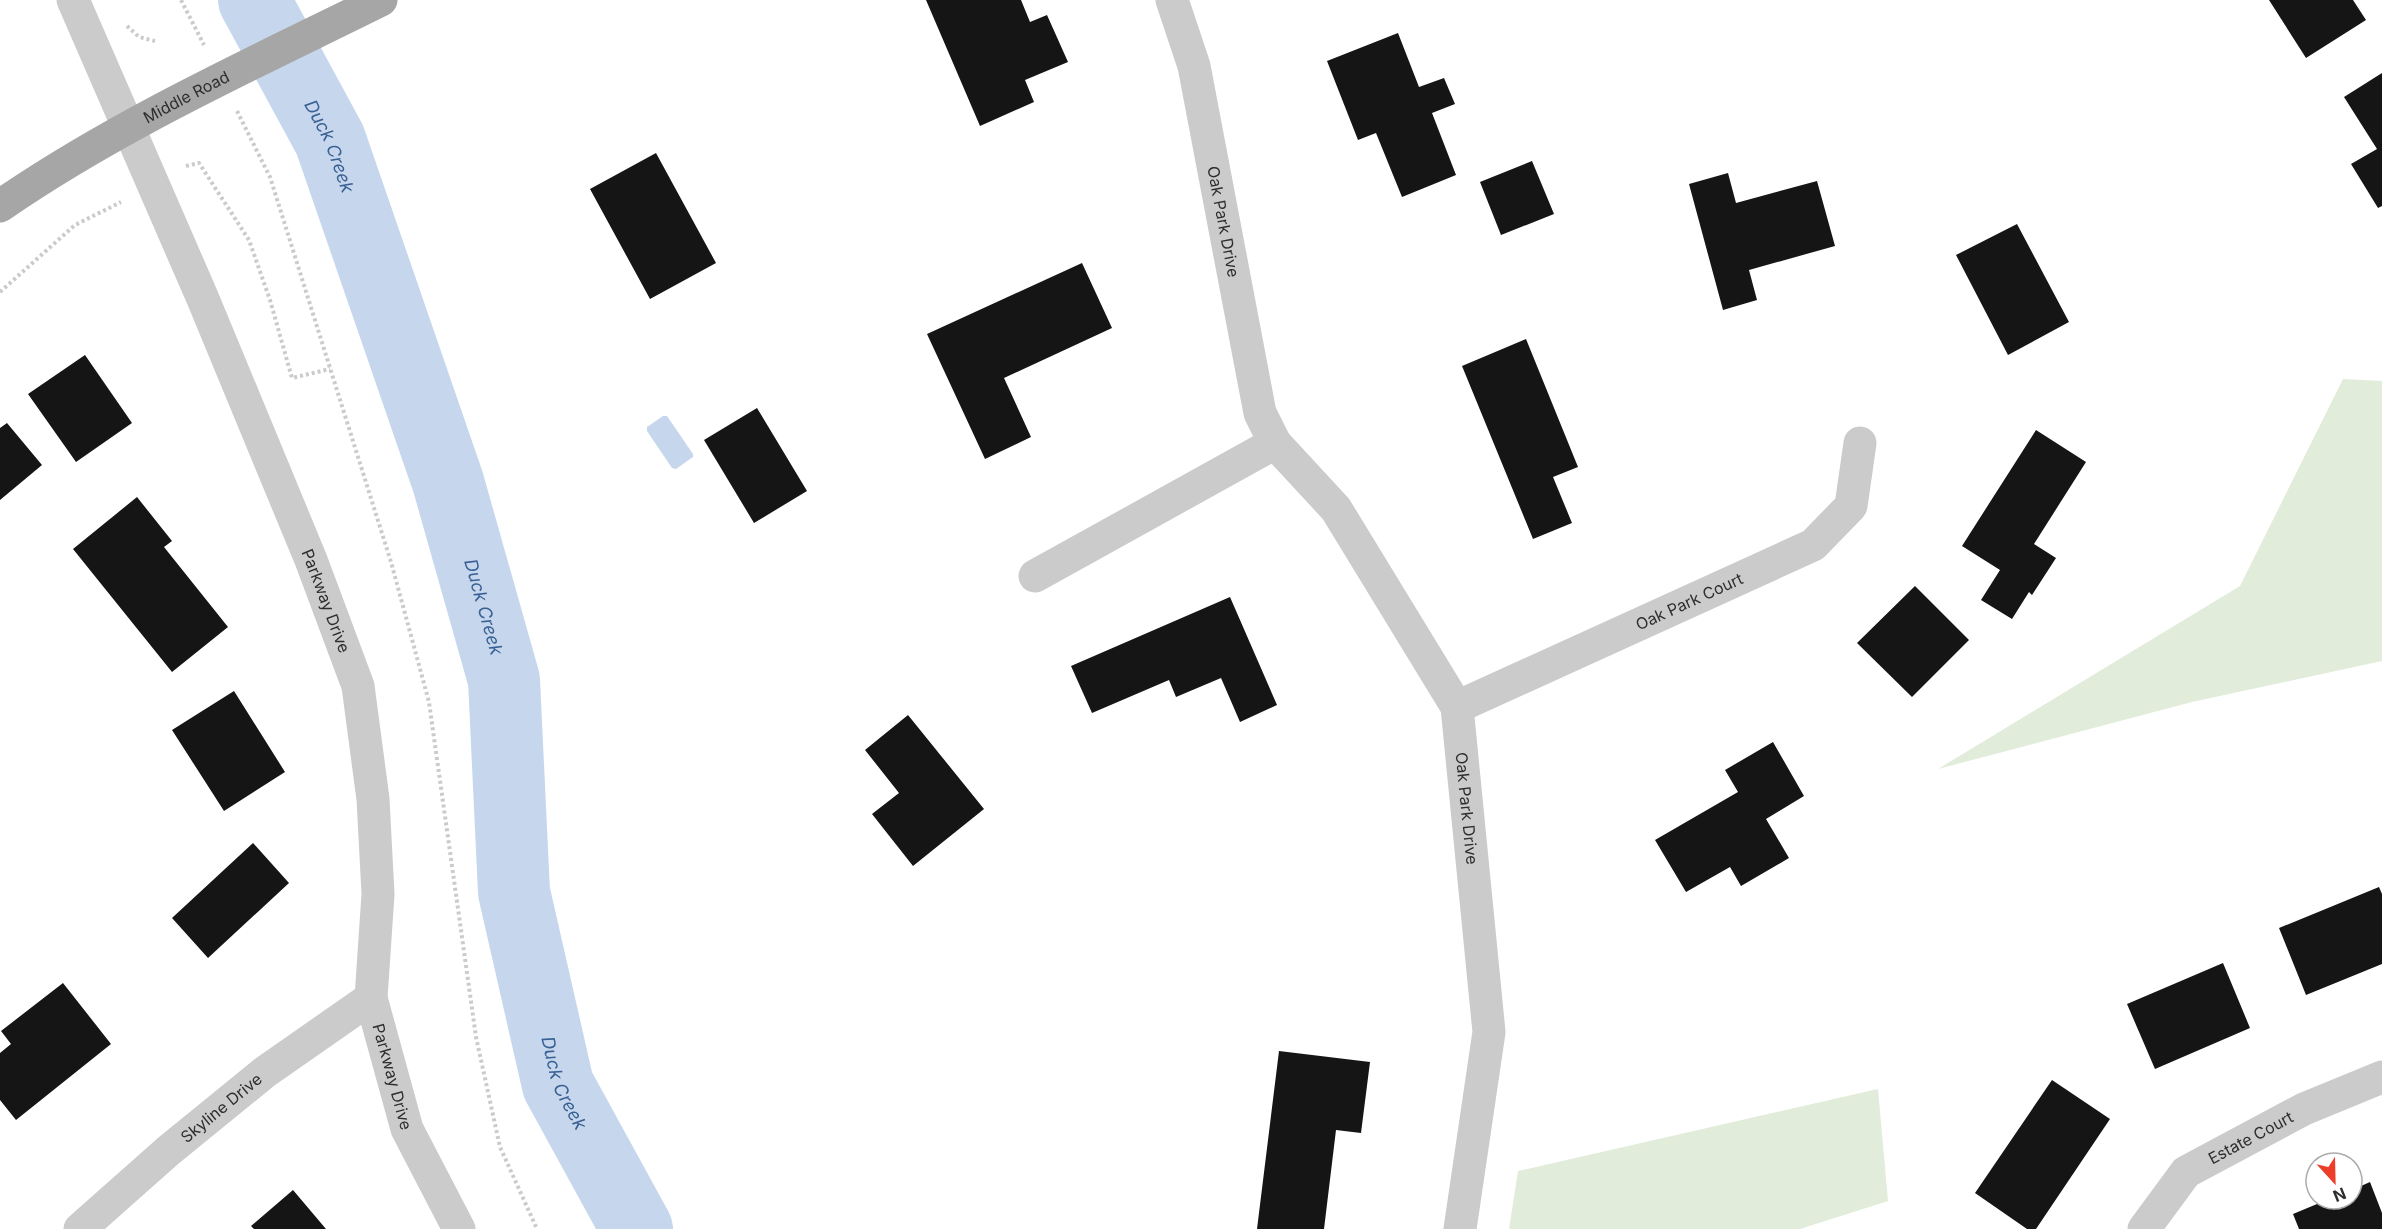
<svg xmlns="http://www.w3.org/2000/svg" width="2382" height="1229" font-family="Inter,sans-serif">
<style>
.green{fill:#e1ecdb}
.water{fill:#c6d7ed}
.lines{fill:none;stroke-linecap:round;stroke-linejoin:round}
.river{stroke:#c6d7ed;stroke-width:72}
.building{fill:#151515}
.path{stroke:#cbcbcb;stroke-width:4;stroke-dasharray:3 3;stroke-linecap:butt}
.minor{stroke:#cbcbcb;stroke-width:33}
.major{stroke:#a6a6a6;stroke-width:33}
.labels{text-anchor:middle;stroke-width:6;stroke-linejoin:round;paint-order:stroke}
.street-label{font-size:16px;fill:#2e2e2e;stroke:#fff}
.water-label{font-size:18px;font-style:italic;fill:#396094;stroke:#fff}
</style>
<rect width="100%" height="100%" fill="#fff"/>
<path class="green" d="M 2343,379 L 2382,381 L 2382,661 L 2192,702 L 1938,769 L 2240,586 Z
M 1878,1089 L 1888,1201 L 1800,1229 L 1509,1229 L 1518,1171 Z"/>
<path class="water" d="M 663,416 L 667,416 L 693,454 L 693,457 L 676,469 L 672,468 L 647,431 L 647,427 Z"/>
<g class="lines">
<path class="river" id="s1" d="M 254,0 L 330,140 L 448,482 L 504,680 L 514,892 L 558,1085 L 637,1229"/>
</g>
<path class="building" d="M 926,0 L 1021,0 L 1030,22 L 1047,15 L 1068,62 L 1025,80 L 1034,102 L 980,126 Z
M 2269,0 L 2353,0 L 2366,20 L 2306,58 Z
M 1398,33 L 1419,87 L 1444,78 L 1455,104 L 1432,113 L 1456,175 L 1402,197 L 1376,133 L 1358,140 L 1327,61 Z
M 2382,73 L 2382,206 L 2378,208 L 2351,164 L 2377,149 L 2344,97 Z
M 656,153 L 716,263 L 650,299 L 590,189 Z
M 1532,161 L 1554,214 L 1501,235 L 1480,182 Z
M 1728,173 L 1736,203 L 1817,181 L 1835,246 L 1749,270 L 1757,300 L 1723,310 L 1689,184 Z
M 2017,224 L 2069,322 L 2008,355 L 1956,255 Z
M 1082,263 L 1112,328 L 1004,378 L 1031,437 L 985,459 L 927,334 Z
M 1526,339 L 1578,467 L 1553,477 L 1572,523 L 1533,539 L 1462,366 Z
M 85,355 L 132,423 L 76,462 L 28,394 Z
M 757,408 L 807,491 L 754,523 L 704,440 Z
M 7,423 L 42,465 L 0,500 L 0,428 Z
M 2036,430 L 2086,462 L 2034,544 L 2056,558 L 2032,595 L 2029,592 L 2012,619 L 1981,600 L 2000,570 L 1962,546 Z
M 137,497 L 172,541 L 164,547 L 228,627 L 172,672 L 73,549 Z
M 1915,586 L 1969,640 L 1912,697 L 1857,643 Z
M 1230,597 L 1277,705 L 1240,722 L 1221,678 L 1176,697 L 1169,680 L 1092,713 L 1071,666 Z
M 234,691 L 285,772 L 224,811 L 172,730 Z
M 908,715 L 984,809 L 913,866 L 872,814 L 899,793 L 865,750 Z
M 1773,742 L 1804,796 L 1766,819 L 1789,858 L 1741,886 L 1730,867 L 1686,892 L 1655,840 L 1738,792 L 1725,770 Z
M 253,843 L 289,883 L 208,958 L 172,918 Z
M 2379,887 L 2382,894 L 2382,964 L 2306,995 L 2279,928 Z
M 2223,963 L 2250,1028 L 2155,1069 L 2127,1004 Z
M 63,983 L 111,1044 L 16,1120 L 0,1100 L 0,1053 L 11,1044 L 1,1031 Z
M 1279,1051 L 1370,1062 L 1361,1133 L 1336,1130 L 1324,1229 L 1257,1229 Z
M 2052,1080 L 2110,1119 L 2036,1229 L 2027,1229 L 1975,1193 Z
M 2370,1182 L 2382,1213 L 2382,1229 L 2299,1229 L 2293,1214 L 2329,1199 L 2352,1199 L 2352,1190 Z
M 293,1190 L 326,1229 L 254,1229 L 251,1226 Z"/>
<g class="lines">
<path class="path" d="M 181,0 L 204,45
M 127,26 L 139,37 L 155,41
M 237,111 L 270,177 L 391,562 L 429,702 L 476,1037 L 500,1147 L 537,1229
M 186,166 L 199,163 L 249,240 L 270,300 L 292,378 L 330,369
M 0,292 L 75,225 L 121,202"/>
<g class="minor">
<path id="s2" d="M 73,0 L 203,299 L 311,560 L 358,686 L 373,799 L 378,894 L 371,998 L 407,1129 L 459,1229"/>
<path id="s3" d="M 1172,0 L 1194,66 L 1260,413 L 1275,443 L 1336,509 L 1457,707 L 1489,1032 L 1460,1229"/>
<path d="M 1035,576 L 1275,443"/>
<path id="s4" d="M 1457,707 L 1813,545 L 1851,506 L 1860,443"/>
<path id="s5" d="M 80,1229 L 168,1151 L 265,1072 L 371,998"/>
<path id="s6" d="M 2144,1229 L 2186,1172 L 2304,1109 L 2382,1077"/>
</g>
<path class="major" id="s7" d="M 0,206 C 119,124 252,64 381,0"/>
</g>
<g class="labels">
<g class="street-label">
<text dy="6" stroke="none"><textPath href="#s7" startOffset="216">Middle Road</textPath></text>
<text dy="6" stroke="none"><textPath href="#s3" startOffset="228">Oak Park Drive</textPath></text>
<text dy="6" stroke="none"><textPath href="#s2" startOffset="652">Parkway Drive</textPath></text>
<text dy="6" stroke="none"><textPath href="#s4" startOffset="255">Oak Park Court</textPath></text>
<text dy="6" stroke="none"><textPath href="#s3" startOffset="880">Oak Park Drive</textPath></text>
<text dy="6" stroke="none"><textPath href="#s2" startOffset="1138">Parkway Drive</textPath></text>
<text dy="6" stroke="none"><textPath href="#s5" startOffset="186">Skyline Drive</textPath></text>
<text dy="6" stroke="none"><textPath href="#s6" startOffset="144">Estate Court</textPath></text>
</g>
<g class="water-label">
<text dy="6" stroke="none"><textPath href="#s1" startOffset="165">Duck Creek</textPath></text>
<text dy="6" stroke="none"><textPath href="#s1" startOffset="651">Duck Creek</textPath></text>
<text dy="6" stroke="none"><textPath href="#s1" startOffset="1137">Duck Creek</textPath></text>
</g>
</g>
<g transform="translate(2334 1181) rotate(158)"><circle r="28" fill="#ffffff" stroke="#ababab" stroke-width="1.5"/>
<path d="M0-4.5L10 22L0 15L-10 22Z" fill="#ec3e29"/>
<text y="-9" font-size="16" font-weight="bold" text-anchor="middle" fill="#2e2e2e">N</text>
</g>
</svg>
